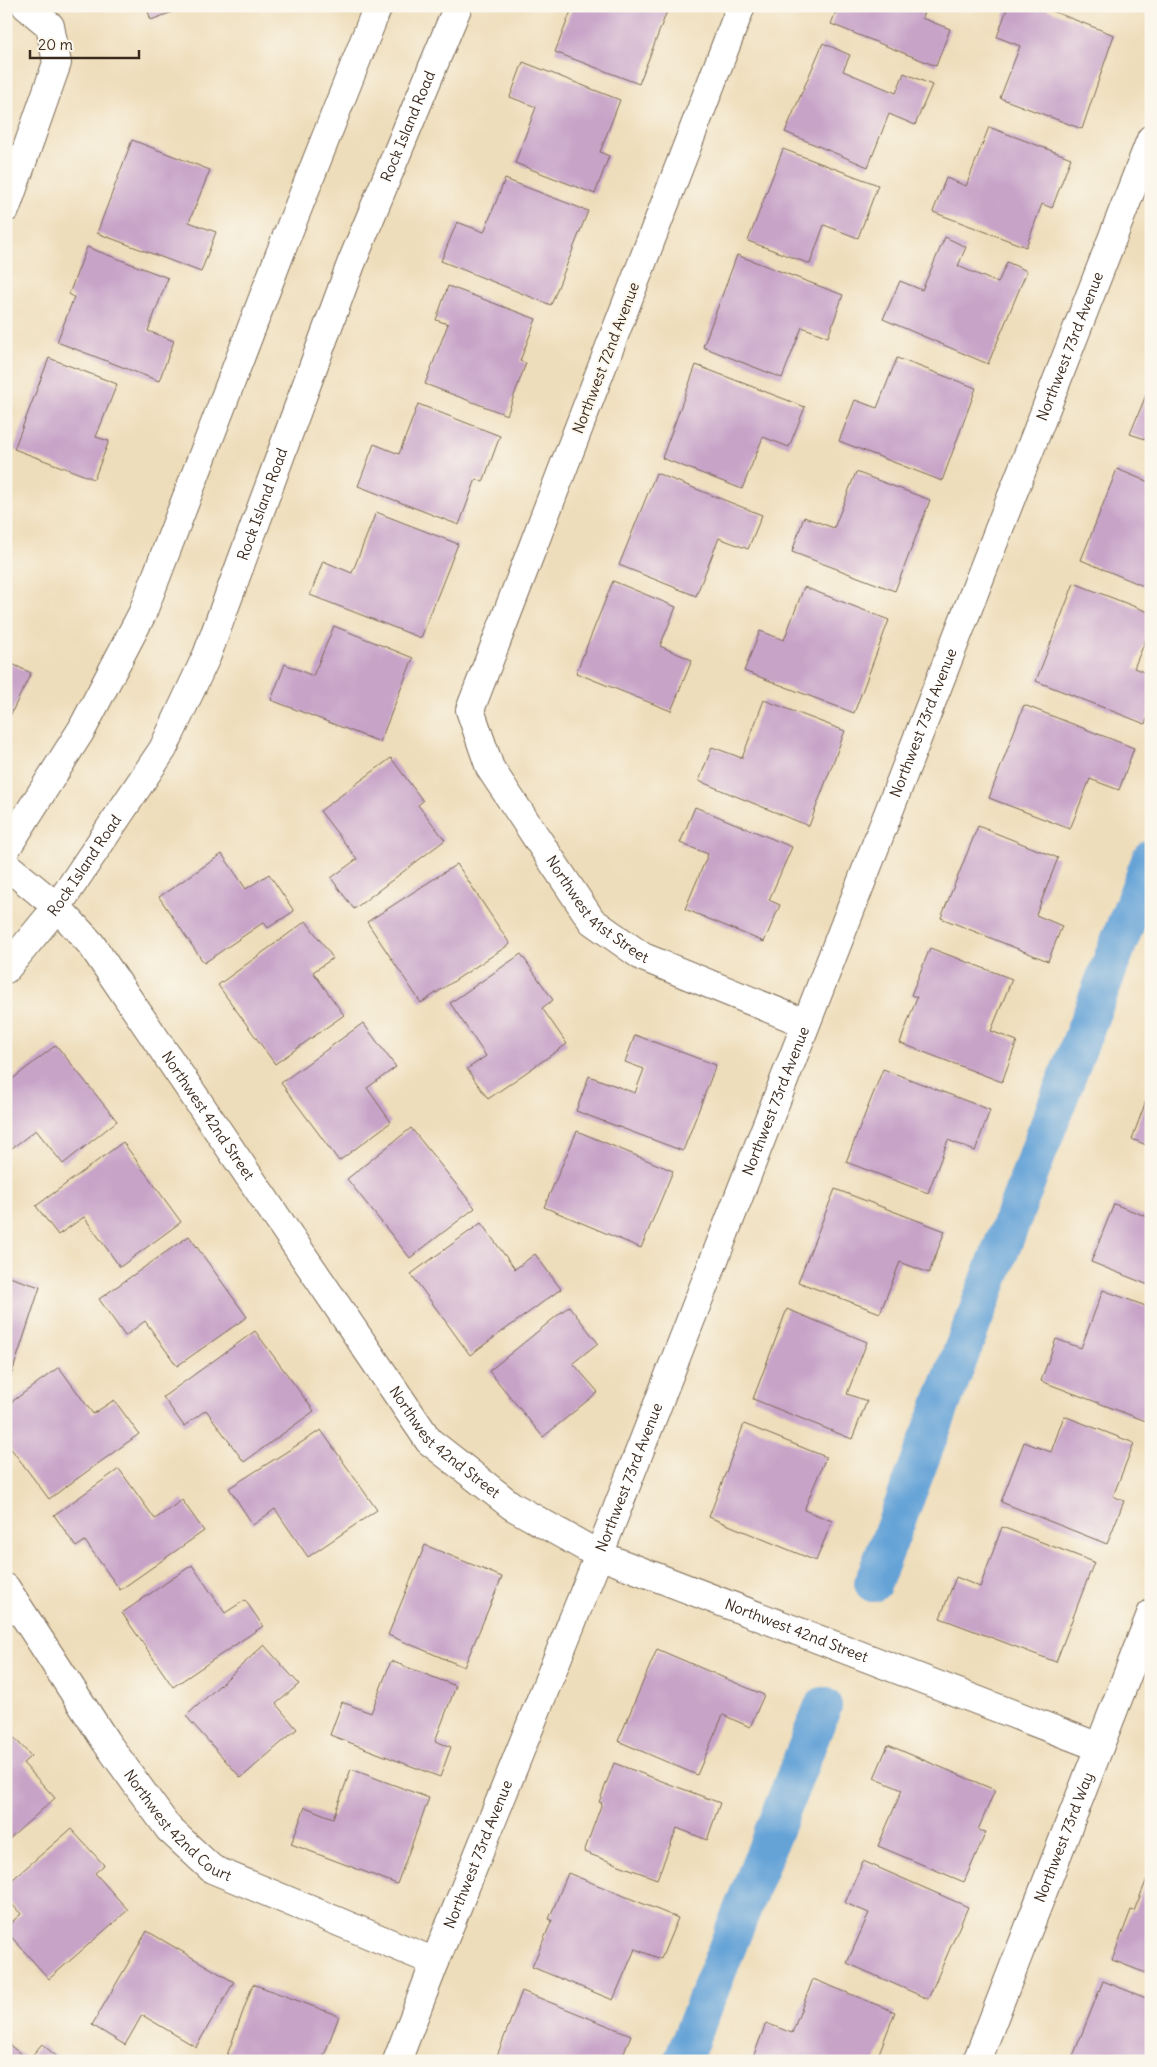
<svg xmlns="http://www.w3.org/2000/svg" width="1157" height="2067" font-family="Delius,sans-serif">
<style>
.lines{fill:none;stroke-linecap:round;stroke-linejoin:round}
.canal{stroke:#65a3d7;stroke-width:38}
.building{fill:#c7a3c8}
.street-casing{stroke:#7a6955;stroke-width:30}
.secondary-casing{stroke:#7a6955;stroke-width:30}
.street{stroke:#fff;stroke-width:28}
.secondary{stroke:#fff;stroke-width:28}
.labels{text-anchor:middle;stroke-width:4;stroke-linejoin:round;paint-order:stroke}
.street-label{font-size:15px;fill:#3b2a1e;stroke:#fbf7ec}
</style>
<rect width="100%" height="100%" fill="#fbf7ec"/>
<filter id="ink" filterUnits="userSpaceOnUse"><feTurbulence type="fractalNoise" baseFrequency=".02" numOctaves="2"/><feDisplacementMap in="SourceGraphic" scale="10" xChannelSelector="R" yChannelSelector="G"/><feConvolveMatrix kernelMatrix="1 2 1 2 8 2 1 2 1" color-interpolation-filters="sRGB"/></filter>
<filter id="wash" filterUnits="userSpaceOnUse"><feTurbulence type="fractalNoise" baseFrequency=".0096" numOctaves="4" result="noise"/><feDisplacementMap in="SourceGraphic" scale="20" xChannelSelector="R" yChannelSelector="G"/><feGaussianBlur stdDeviation="1.12" result="paint"/><feColorMatrix in="noise" values="0 0 0 0 0 0 0 0 0 0 0 0 0 0 0 0 0 1.4 0 .05"/><feComposite in="paint" operator="in"/></filter>
<g filter="url(#wash)">
<rect width="100%" height="100%" fill="#eeddba"/>
<g class="lines">
<path class="canal" d="M 873,1583 L 1151,858
M 682,2061 L 823,1706"/>
</g>
<g id="blocks">
<path class="building" d="M 146,6 L 188,6 L 151,20 Z
M 573,6 L 669,6 L 639,84 L 555,52 Z
M 838,6 L 926,6 L 922,18 L 950,29 L 936,66 L 831,24 Z
M 1008,6 L 1039,6 L 1114,35 L 1082,129 L 1000,98 L 1020,46 L 997,37 Z
M 823,43 L 850,55 L 843,71 L 896,93 L 904,73 L 932,85 L 915,125 L 889,114 L 868,167 L 785,132 Z
M 523,62 L 620,100 L 600,152 L 609,156 L 595,194 L 515,163 L 536,107 L 510,97 Z
M 989,127 L 1071,158 L 1052,208 L 1042,204 L 1026,247 L 933,212 L 946,178 L 966,186 Z
M 132,140 L 210,170 L 189,222 L 216,232 L 201,272 L 97,233 Z
M 783,149 L 878,185 L 858,238 L 824,225 L 810,264 L 748,241 Z
M 505,179 L 588,211 L 551,305 L 441,261 L 457,222 L 484,232 Z
M 945,237 L 966,247 L 958,266 L 998,283 L 1007,262 L 1027,271 L 988,364 L 883,319 L 900,281 L 922,290 Z
M 87,247 L 168,278 L 148,331 L 174,341 L 159,381 L 57,342 L 74,297 L 69,294 Z
M 737,255 L 843,295 L 828,337 L 802,327 L 782,378 L 703,347 Z
M 448,286 L 536,319 L 520,361 L 526,363 L 507,415 L 425,384 L 448,324 L 436,320 Z
M 49,358 L 117,384 L 96,437 L 109,441 L 94,479 L 14,449 Z
M 897,358 L 976,388 L 942,481 L 839,441 L 855,400 L 877,408 Z
M 696,365 L 805,407 L 789,447 L 763,437 L 742,489 L 662,458 Z
M 1151,383 L 1151,441 L 1130,434 Z
M 418,404 L 500,436 L 483,482 L 476,479 L 459,525 L 358,486 L 374,444 L 399,454 Z
M 1117,469 L 1151,483 L 1151,589 L 1081,560 Z
M 856,472 L 930,500 L 895,591 L 792,552 L 804,517 L 834,528 Z
M 656,473 L 762,515 L 748,549 L 719,538 L 696,596 L 619,565 Z
M 376,512 L 458,544 L 421,638 L 310,595 L 323,561 L 352,573 Z
M 613,581 L 676,607 L 660,646 L 692,660 L 671,711 L 576,673 Z
M 1074,583 L 1151,613 L 1151,627 L 1134,668 L 1151,675 L 1151,710 L 1145,724 L 1036,681 Z
M 804,587 L 889,620 L 854,713 L 744,671 L 760,631 L 784,640 Z
M 334,626 L 413,658 L 380,742 L 271,700 L 285,664 L 313,676 Z
M 6,661 L 31,673 L 6,724 Z
M 764,700 L 845,731 L 809,826 L 699,781 L 712,747 L 742,758 Z
M 1024,705 L 1134,748 L 1119,790 L 1090,779 L 1070,829 L 989,798 Z
M 391,758 L 423,801 L 418,805 L 445,840 L 354,909 L 331,878 L 357,859 L 320,811 Z
M 695,807 L 792,847 L 769,900 L 780,905 L 764,942 L 685,909 L 708,854 L 680,843 Z
M 978,826 L 1058,858 L 1036,915 L 1062,926 L 1048,961 L 941,918 Z
M 222,854 L 246,889 L 269,874 L 294,911 L 268,928 L 264,922 L 204,963 L 159,897 Z
M 457,864 L 510,944 L 421,1003 L 367,922 Z
M 306,921 L 333,958 L 313,972 L 344,1015 L 275,1064 L 218,985 Z
M 930,948 L 1012,979 L 991,1031 L 1017,1041 L 1002,1082 L 900,1043 L 917,997 L 911,995 Z
M 521,954 L 553,1000 L 542,1008 L 567,1044 L 488,1099 L 467,1069 L 486,1056 L 450,1003 Z
M 363,1023 L 396,1067 L 367,1088 L 391,1122 L 339,1161 L 281,1083 Z
M 635,1035 L 716,1065 L 683,1151 L 576,1111 L 589,1076 L 635,1093 L 644,1069 L 625,1062 Z
M 56,1045 L 117,1121 L 63,1164 L 36,1130 L 12,1148 L 6,1141 L 6,1084 Z
M 883,1069 L 990,1110 L 975,1151 L 948,1140 L 928,1193 L 846,1162 Z
M 1147,1098 L 1151,1100 L 1151,1147 L 1132,1139 Z
M 411,1128 L 475,1208 L 410,1258 L 347,1179 Z
M 577,1131 L 673,1171 L 641,1248 L 544,1207 Z
M 123,1142 L 181,1222 L 120,1267 L 84,1217 L 58,1235 L 36,1206 Z
M 835,1189 L 945,1231 L 929,1273 L 900,1262 L 880,1313 L 798,1282 Z
M 1114,1204 L 1148,1217 L 1151,1209 L 1151,1286 L 1091,1262 Z
M 481,1223 L 515,1269 L 535,1254 L 561,1289 L 470,1355 L 411,1274 Z
M 189,1236 L 247,1317 L 177,1366 L 145,1321 L 125,1336 L 99,1299 Z
M 6,1276 L 40,1287 L 11,1376 L 6,1374 Z
M 1103,1290 L 1151,1308 L 1151,1423 L 1041,1381 L 1056,1339 L 1081,1348 Z
M 569,1306 L 598,1343 L 573,1363 L 598,1392 L 543,1437 L 489,1371 Z
M 787,1309 L 867,1342 L 847,1394 L 867,1401 L 852,1439 L 753,1399 Z
M 255,1331 L 314,1411 L 244,1462 L 206,1410 L 184,1426 L 163,1397 Z
M 59,1367 L 93,1414 L 114,1400 L 139,1434 L 49,1499 L 6,1442 L 6,1406 Z
M 1064,1416 L 1134,1443 L 1113,1496 L 1124,1501 L 1107,1544 L 1001,1502 L 1024,1442 L 1051,1452 Z
M 744,1424 L 826,1457 L 804,1510 L 832,1521 L 816,1561 L 709,1517 Z
M 321,1430 L 377,1510 L 308,1557 L 275,1509 L 253,1525 L 229,1488 Z
M 119,1469 L 155,1519 L 182,1500 L 204,1531 L 120,1590 L 85,1541 L 76,1547 L 54,1515 Z
M 1002,1527 L 1094,1562 L 1056,1662 L 940,1618 L 956,1577 L 980,1587 Z
M 425,1545 L 502,1577 L 464,1667 L 388,1635 Z
M 192,1565 L 225,1613 L 245,1600 L 263,1626 L 173,1687 L 122,1613 Z
M 264,1645 L 299,1684 L 276,1704 L 297,1729 L 241,1778 L 186,1716 Z
M 657,1649 L 764,1695 L 750,1727 L 723,1715 L 697,1775 L 618,1741 Z
M 391,1661 L 456,1686 L 435,1741 L 451,1747 L 440,1777 L 330,1735 L 342,1702 L 371,1713 Z
M 6,1729 L 31,1756 L 23,1763 L 55,1798 L 6,1842 Z
M 888,1745 L 995,1790 L 978,1830 L 986,1832 L 964,1882 L 878,1846 L 902,1790 L 874,1778 Z
M 614,1763 L 720,1803 L 707,1840 L 677,1828 L 657,1879 L 584,1852 L 602,1803 L 599,1802 Z
M 351,1769 L 429,1798 L 397,1884 L 291,1844 L 305,1807 L 333,1818 Z
M 71,1829 L 104,1865 L 95,1873 L 128,1910 L 49,1979 L 6,1931 L 6,1927 L 21,1914 L 6,1898 L 6,1885 Z
M 863,1861 L 968,1907 L 928,1999 L 847,1963 L 869,1913 L 845,1903 Z
M 1151,1869 L 1151,1975 L 1112,1960 L 1131,1910 L 1134,1911 Z
M 568,1873 L 678,1918 L 661,1959 L 635,1949 L 613,2000 L 532,1967 L 552,1920 L 549,1919 Z
M 147,1931 L 234,1982 L 196,2047 L 142,2015 L 125,2045 L 92,2025 Z
M 813,1979 L 895,2012 L 876,2061 L 752,2060 L 766,2023 L 792,2033 Z
M 1103,1981 L 1151,2000 L 1151,2061 L 1071,2061 Z
M 253,1984 L 339,2016 L 322,2061 L 225,2061 Z
M 522,1991 L 631,2035 L 621,2061 L 495,2061 Z
M 6,2042 L 28,2060 L 42,2044 L 62,2061 L 6,2061 Z"/>
</g>
</g>
<g filter="url(#ink)">
<use href="#blocks" fill-opacity="0" stroke="#7a6955" stroke-width="1"/>
<g class="lines">
<g class="street-casing">
<g id="street">
<path id="s1" d="M 741,6 L 470,710 L 490,768 L 592,921 L 643,957 L 805,1023"/>
<path d="M 6,208 L 57,63 L 50,26 L 26,6"/>
<path id="s2" d="M 6,865 L 57,907 L 91,944 L 429,1441 L 512,1506 L 599,1555 L 1099,1747"/>
<path id="s3" d="M 6,1588 L 106,1742 L 169,1829 L 212,1869 L 435,1962"/>
<path id="s4" d="M 397,2061 L 435,1962 L 599,1555 L 1151,139"/>
<path id="s5" d="M 977,2061 L 1151,1614"/>
</g>
</g>
<g class="secondary-casing">
<g id="secondary">
<path d="M 6,849 L 82,729 L 142,614 L 286,238 L 378,6"/>
<path id="s6" d="M 6,969 L 57,907 L 163,749 L 207,655 L 351,264 L 458,6"/>
</g>
</g>
<use href="#street" class="street"/>
<use href="#secondary" class="secondary"/>
</g>
</g>
<g class="labels">
<g class="street-label">
<text dy="5" stroke="none"><textPath href="#s6" startOffset="940">Rock Island Road</textPath></text>
<text dy="5" stroke="none"><textPath href="#s4" startOffset="1842">Northwest 73rd Avenue</textPath></text>
<text transform="translate(606 358) rotate(-69)" y="5">Northwest 72nd Avenue</text>
<text dy="5" stroke="none"><textPath href="#s6" startOffset="535">Rock Island Road</textPath></text>
<text dy="5" stroke="none"><textPath href="#s4" startOffset="1438">Northwest 73rd Avenue</textPath></text>
<text dy="5" stroke="none"><textPath href="#s6" startOffset="130">Rock Island Road</textPath></text>
<text dy="5" stroke="none"><textPath href="#s1" startOffset="995">Northwest 41st Street</textPath></text>
<text dy="5" stroke="none"><textPath href="#s4" startOffset="1032">Northwest 73rd Avenue</textPath></text>
<text dy="5" stroke="none"><textPath href="#s2" startOffset="324">Northwest 42nd Street</textPath></text>
<text dy="5" stroke="none"><textPath href="#s2" startOffset="729">Northwest 42nd Street</textPath></text>
<text dy="5" stroke="none"><textPath href="#s4" startOffset="628">Northwest 73rd Avenue</textPath></text>
<text dy="5" stroke="none"><textPath href="#s2" startOffset="1134">Northwest 42nd Street</textPath></text>
<text dy="5" stroke="none"><textPath href="#s3" startOffset="295">Northwest 42nd Court</textPath></text>
<text dy="5" stroke="none"><textPath href="#s5" startOffset="240">Northwest 73rd Way</textPath></text>
<text dy="5" stroke="none"><textPath href="#s4" startOffset="222">Northwest 73rd Avenue</textPath></text>
</g>
</g>
<rect width="1157" height="2067" fill="none" stroke="#fbf7ec" stroke-width="25"/>
<path d="M30 50v8h109v-8" fill="none" stroke="#3b2a1e" stroke-width="2.5"/>
<text x="38" y="50" font-size="15" fill="#3b2a1e" stroke="#fbf7ec" stroke-width="4" paint-order="stroke">20 m</text>
</svg>
